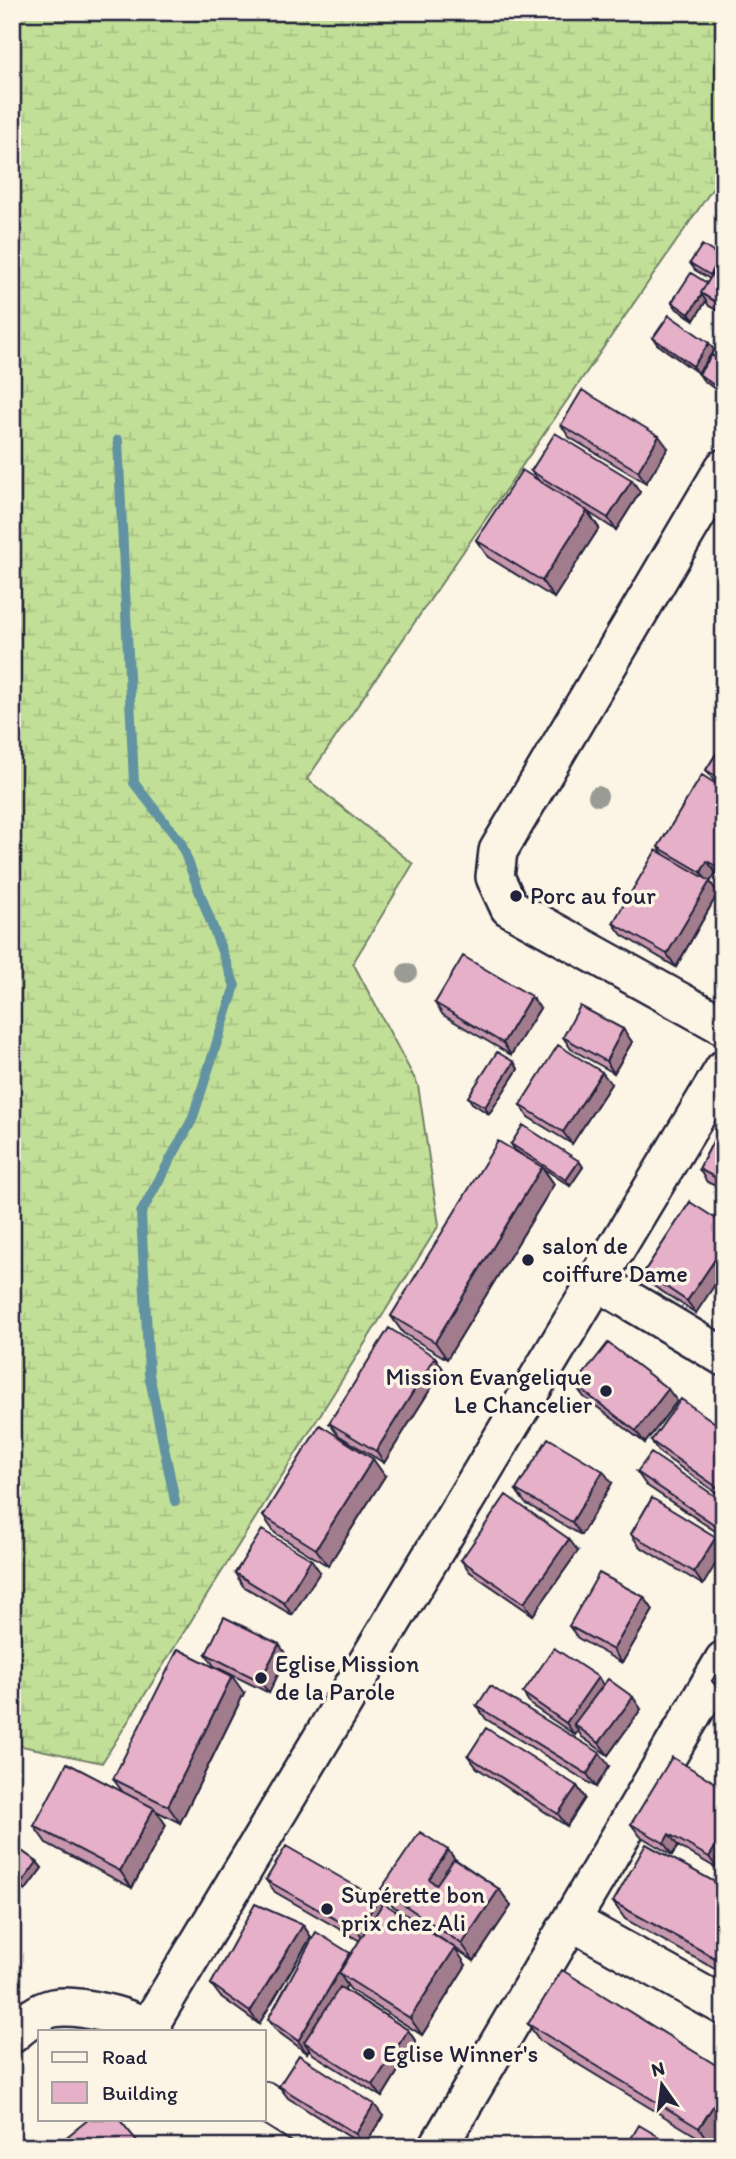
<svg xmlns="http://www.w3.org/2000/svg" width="736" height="2159" font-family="Itim,sans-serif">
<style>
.wetland{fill:url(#wetland-marsh);stroke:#728069;stroke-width:2}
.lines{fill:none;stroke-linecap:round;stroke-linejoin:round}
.stream{stroke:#6293a2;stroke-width:10}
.minor-casing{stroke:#22223b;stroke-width:42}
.minor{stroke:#fcf5e5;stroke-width:37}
.tree{fill:#9a9b94}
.wall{fill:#c697ad;stroke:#22223b;stroke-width:2}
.shaded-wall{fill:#a17b8d;stroke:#22223b;stroke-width:2}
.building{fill:#e6b0c9;stroke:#22223b;stroke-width:2}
.poi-dot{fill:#22223b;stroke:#fcf5e5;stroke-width:2.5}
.labels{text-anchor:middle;stroke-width:7;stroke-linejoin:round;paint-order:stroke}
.poi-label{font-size:24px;fill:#22223b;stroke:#fcf5e5;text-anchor:start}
</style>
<defs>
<pattern id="wetland-marsh" width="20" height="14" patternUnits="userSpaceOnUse" patternTransform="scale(1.75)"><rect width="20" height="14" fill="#c2df97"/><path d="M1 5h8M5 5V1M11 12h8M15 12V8" fill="none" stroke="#a6bf83"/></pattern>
</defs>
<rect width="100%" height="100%" fill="#fcf5e5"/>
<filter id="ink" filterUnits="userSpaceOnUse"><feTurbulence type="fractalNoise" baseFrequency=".0143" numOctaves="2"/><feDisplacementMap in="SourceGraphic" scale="14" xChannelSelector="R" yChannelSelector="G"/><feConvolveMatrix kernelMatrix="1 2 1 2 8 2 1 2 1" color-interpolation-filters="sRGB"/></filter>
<g filter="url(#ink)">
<path class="wetland" d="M 29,12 L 724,12 L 724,172 L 307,779 L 413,864 L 353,963 L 418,1085 L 439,1225 L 102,1763 L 12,1744 L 12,22 Z"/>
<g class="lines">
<path class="stream" d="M 118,440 L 134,783 L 181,843 L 235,986 L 192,1120 L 141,1213 L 149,1374 L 175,1501"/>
<g class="minor-casing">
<path id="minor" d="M 724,468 L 498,851 L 495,877 L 509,907 L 724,1026
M 597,1281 L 724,1357
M 571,1921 L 724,2006
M 148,2028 L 724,1069
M 12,2034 C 24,2024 38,2011 53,2008 C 77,2003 133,2018 153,2031
M 264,2101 L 337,2147
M 438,2147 L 724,1660"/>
</g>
<use href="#minor" class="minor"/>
</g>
<g class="tree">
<circle cx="598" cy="796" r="10"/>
<circle cx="407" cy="973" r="10"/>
</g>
<path class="wall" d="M 724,260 L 724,314 L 709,306 L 706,301 L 694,320 L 677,309 L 672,302 L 707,283 L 710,279 L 695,270 L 690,263 Z
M 653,338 L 714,350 L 698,373 L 657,344 Z
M 712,355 L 724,396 L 703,380 L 699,374 Z
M 561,425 L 668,448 L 646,483 L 569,437 Z
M 531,471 L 640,492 L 616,530 L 588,512 L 599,528 L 554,598 L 488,557 L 476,540 L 538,480 Z
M 724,741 L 724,788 L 715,782 L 706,770 Z
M 724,789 L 724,878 L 716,873 L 710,882 L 718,893 L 676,967 L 622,935 L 613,923 L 664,855 L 658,847 Z
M 435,1003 L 540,1008 L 511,1055 L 443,1015 Z
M 623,1029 L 632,1042 L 614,1073 L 571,1049 L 563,1037 Z
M 514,1062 L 518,1069 L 489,1114 L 472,1103 L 468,1097 Z
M 611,1084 L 572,1144 L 528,1117 L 520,1105 Z
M 724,1120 L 724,1190 L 707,1182 L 699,1169 Z
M 511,1144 L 579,1161 L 583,1167 L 570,1186 L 543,1168 L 554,1184 L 447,1359 L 403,1333 L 391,1316 L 528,1159 L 515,1150 Z
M 690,1202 L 696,1313 L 652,1285 L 644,1272 Z
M 435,1357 L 443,1369 L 384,1463 L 338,1435 L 329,1423 Z
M 575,1385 L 677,1401 L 645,1443 L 584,1397 Z
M 724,1429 L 724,1498 L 660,1453 L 651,1441 Z
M 637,1472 L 724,1502 L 724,1537 L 646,1485 Z
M 385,1476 L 328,1566 L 275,1533 L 263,1516 Z
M 612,1483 L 581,1535 L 525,1503 L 516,1490 Z
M 652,1498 L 703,1585 L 639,1546 L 631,1534 Z
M 578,1551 L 533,1615 L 470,1572 L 461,1560 Z
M 320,1572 L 292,1615 L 243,1586 L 235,1573 Z
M 644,1597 L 653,1610 L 622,1663 L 578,1638 L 569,1626 Z
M 206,1654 L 287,1656 L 269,1693 L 214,1666 Z
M 724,1662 L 724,1697 L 712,1681 Z
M 598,1677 L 603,1685 L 641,1709 L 608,1755 L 582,1737 L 578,1731 L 575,1735 L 531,1705 L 523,1693 Z
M 244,1693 L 180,1823 L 156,1811 L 166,1825 L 132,1888 L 46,1843 L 34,1826 L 122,1791 L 113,1779 Z
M 477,1706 L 609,1766 L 596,1787 L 486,1719 Z
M 468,1756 L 577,1786 L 585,1798 L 567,1826 L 477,1768 Z
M 724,1788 L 724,1870 L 720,1865 L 718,1869 L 678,1846 L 672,1855 L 640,1836 L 631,1824 Z
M 12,1844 L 37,1862 L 42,1868 L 25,1891 L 12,1883 Z
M 448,1850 L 455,1859 L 499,1889 L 511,1906 L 474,1961 L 393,1906 L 381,1889 Z
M 266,1880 L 382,1905 L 466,1965 L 422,2035 L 351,1990 L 347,1985 L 344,1989 L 408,2030 L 416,2042 L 382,2097 L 313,2054 L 309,2049 L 307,2053 L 277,2031 L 268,2019 L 351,1955 L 360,1941 L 275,1892 Z
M 724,1887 L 724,1974 L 625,1919 L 613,1902 Z
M 303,1925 L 311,1937 L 259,2024 L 220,1996 L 211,1984 Z
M 528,2024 L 724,2070 L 711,2145 L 540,2041 Z
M 279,2086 L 383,2116 L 364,2146 L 288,2098 Z"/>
<path class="shaded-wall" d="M 702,295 L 706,301 L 694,320 L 689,314 Z
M 709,343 L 714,350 L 698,373 L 693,366 Z
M 724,383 L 724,396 L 719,389 Z
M 659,436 L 668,448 L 646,483 L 638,471 Z
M 632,480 L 640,492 L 616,530 L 608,518 Z
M 587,511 L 599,528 L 554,598 L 542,581 Z
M 707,861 L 716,873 L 710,882 L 718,893 L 676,967 L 667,954 L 708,883 L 701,872 Z
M 531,996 L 540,1008 L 511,1055 L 503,1043 Z
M 623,1029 L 632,1042 L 614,1073 L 606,1061 Z
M 514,1062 L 518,1069 L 489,1114 L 485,1107 Z
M 602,1072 L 611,1084 L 572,1144 L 563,1132 Z
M 579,1161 L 583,1167 L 570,1186 L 566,1180 Z
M 542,1167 L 554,1184 L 447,1359 L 435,1342 Z
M 724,1246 L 724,1271 L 696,1313 L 687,1301 Z
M 435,1357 L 443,1369 L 384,1463 L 376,1451 Z
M 668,1389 L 677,1401 L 645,1443 L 636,1431 Z
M 373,1459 L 385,1476 L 328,1566 L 316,1549 Z
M 603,1471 L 612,1483 L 581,1535 L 572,1522 Z
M 716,1537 L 724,1548 L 724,1550 L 703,1585 L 694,1572 Z
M 569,1539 L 578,1551 L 533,1615 L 524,1603 Z
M 311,1559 L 320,1572 L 292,1615 L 284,1603 Z
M 644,1597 L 653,1610 L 622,1663 L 613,1650 Z
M 279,1644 L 287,1656 L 269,1693 L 260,1681 Z
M 232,1676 L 244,1693 L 180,1823 L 168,1806 Z
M 598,1677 L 606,1690 L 574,1724 L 578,1731 L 575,1735 L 566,1723 Z
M 633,1697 L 641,1709 L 608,1755 L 599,1743 Z
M 600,1753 L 609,1766 L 596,1787 L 587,1774 Z
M 577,1786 L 585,1798 L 567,1826 L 558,1814 Z
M 154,1808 L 166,1825 L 132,1888 L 120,1871 Z
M 724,1833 L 724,1859 L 716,1860 L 720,1865 L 718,1869 L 709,1857 Z
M 669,1834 L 678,1846 L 672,1855 L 664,1843 Z
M 448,1850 L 460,1867 L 440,1896 L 429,1879 Z
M 37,1862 L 42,1868 L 25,1891 L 20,1885 Z
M 499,1889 L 511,1906 L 474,1961 L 462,1944 Z
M 378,1899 L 386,1912 L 367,1945 L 358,1932 Z
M 303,1925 L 311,1937 L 259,2024 L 250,2012 Z
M 455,1948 L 466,1965 L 422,2035 L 410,2018 Z
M 350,1953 L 358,1965 L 339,1973 L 347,1985 L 311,2046 L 304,2042 L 309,2049 L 307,2053 L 298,2041 Z
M 408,2030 L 416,2042 L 382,2097 L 373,2085 Z
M 724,2089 L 724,2125 L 711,2145 L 699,2128 Z
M 374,2104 L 383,2116 L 364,2146 L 356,2134 Z"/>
<path class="building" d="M 702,245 L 721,257 L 710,275 L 690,263 Z
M 721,260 L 724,262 L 724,307 L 701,293 Z
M 691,273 L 707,283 L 701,293 L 702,294 L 689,314 L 672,302 Z
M 669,315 L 709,343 L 693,366 L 653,338 Z
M 712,355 L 724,364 L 724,383 L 719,389 L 699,374 Z
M 582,390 L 659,436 L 638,471 L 561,425 Z
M 555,433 L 632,480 L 608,518 L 531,471 Z
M 522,470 L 587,511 L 542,581 L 476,540 Z
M 724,471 L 724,481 L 719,478 Z
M 724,741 L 724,781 L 706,770 Z
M 702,775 L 724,789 L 724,864 L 721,869 L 707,861 L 701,872 L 658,847 Z
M 656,850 L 710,881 L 667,954 L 613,923 Z
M 463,956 L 531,996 L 503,1043 L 435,1003 Z
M 580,1006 L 623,1029 L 606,1061 L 563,1037 Z
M 558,1045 L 602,1072 L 563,1132 L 520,1105 Z
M 497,1052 L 514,1062 L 485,1107 L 468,1097 Z
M 724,1120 L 724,1182 L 699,1169 Z
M 523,1125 L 579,1161 L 566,1180 L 511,1144 Z
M 498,1141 L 542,1167 L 435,1342 L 391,1316 Z
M 690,1202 L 724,1224 L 724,1246 L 687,1301 L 644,1272 Z
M 389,1328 L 435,1357 L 376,1451 L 329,1423 Z
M 608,1343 L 668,1389 L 636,1431 L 575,1385 Z
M 681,1399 L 724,1429 L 724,1492 L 651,1441 Z
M 320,1425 L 373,1459 L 316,1549 L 263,1516 Z
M 548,1438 L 603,1471 L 572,1522 L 516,1490 Z
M 651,1453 L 724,1502 L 724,1531 L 637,1472 Z
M 506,1495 L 569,1539 L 524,1603 L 461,1560 Z
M 652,1498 L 716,1537 L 694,1572 L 631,1534 Z
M 262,1530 L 311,1559 L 284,1603 L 235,1573 Z
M 599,1573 L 644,1597 L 613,1650 L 569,1626 Z
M 224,1617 L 279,1644 L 260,1681 L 206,1654 Z
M 554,1648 L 598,1677 L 566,1723 L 523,1693 Z
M 178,1649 L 232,1676 L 168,1806 L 113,1779 Z
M 724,1662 L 724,1688 L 712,1681 Z
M 608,1679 L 633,1697 L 599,1743 L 574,1724 Z
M 490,1686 L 600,1753 L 587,1774 L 477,1706 Z
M 486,1728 L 577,1786 L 558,1814 L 468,1756 Z
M 672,1757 L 724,1788 L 724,1833 L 709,1857 L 669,1834 L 664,1843 L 631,1824 Z
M 67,1763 L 154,1808 L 120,1871 L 34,1826 Z
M 420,1832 L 448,1850 L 429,1879 L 436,1885 L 454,1859 L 499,1889 L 462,1944 L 381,1889 Z
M 12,1844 L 37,1862 L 20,1885 L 12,1879 Z
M 646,1844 L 724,1887 L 724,1963 L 613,1902 Z
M 286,1846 L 378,1899 L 358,1932 L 266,1880 Z
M 724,1846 L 724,1864 L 716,1860 Z
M 383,1903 L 455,1948 L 410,2018 L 339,1973 Z
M 255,1904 L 303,1925 L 250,2012 L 211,1984 Z
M 316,1932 L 350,1953 L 298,2041 L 268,2019 Z
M 562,1970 L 724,2070 L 724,2089 L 699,2128 L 528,2024 Z
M 340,1987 L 408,2030 L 373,2085 L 304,2042 Z
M 299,2055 L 374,2104 L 356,2134 L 279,2086 Z
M 89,2119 L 119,2119 L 142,2147 L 54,2147 Z
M 639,2125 L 676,2147 L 626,2147 Z"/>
</g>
<g class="poi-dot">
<circle cx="516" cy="896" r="7"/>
<circle cx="528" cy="1260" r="7"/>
<circle cx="606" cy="1391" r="7"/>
<circle cx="261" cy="1678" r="7"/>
<circle cx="327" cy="1909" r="7"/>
<circle cx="369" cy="2054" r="7"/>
</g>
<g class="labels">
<g class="poi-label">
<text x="530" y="904">Porc au four</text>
<text x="542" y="1254">salon de<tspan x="542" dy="28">coiffure Dame</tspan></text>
<text x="592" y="1385" text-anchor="end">Mission Evangelique<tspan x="592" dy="28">Le Chancelier</tspan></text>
<text x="275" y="1672">Eglise Mission<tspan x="275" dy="28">de la Parole</tspan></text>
<text x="341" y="1903">Supérette bon<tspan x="341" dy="28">prix chez Ali</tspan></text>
<text x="383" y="2062">Eglise Winner's</text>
</g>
</g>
<rect width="736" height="2159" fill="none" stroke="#fcf5e5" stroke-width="42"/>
<rect x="21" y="21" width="694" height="2117" fill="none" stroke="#22223b" stroke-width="2.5" filter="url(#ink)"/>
<rect x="38" y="2030" width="228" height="91" fill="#fcf5e5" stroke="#a5a1a1" stroke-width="2"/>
<rect x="52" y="2052" width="35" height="10" fill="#fcf5e5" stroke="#a5a1a1" stroke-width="2"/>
<text x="102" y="2064" font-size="21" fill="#22223b">Road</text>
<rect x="52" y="2082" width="35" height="21" fill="#e6b0c9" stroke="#a5a1a1" stroke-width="2"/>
<text x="102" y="2100" font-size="21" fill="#22223b">Building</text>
<g transform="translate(662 2085) rotate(346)" stroke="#fcf5e5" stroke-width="5" paint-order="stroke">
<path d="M0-5L12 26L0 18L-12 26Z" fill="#22223b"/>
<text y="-10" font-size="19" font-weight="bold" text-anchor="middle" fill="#22223b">N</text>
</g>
</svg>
